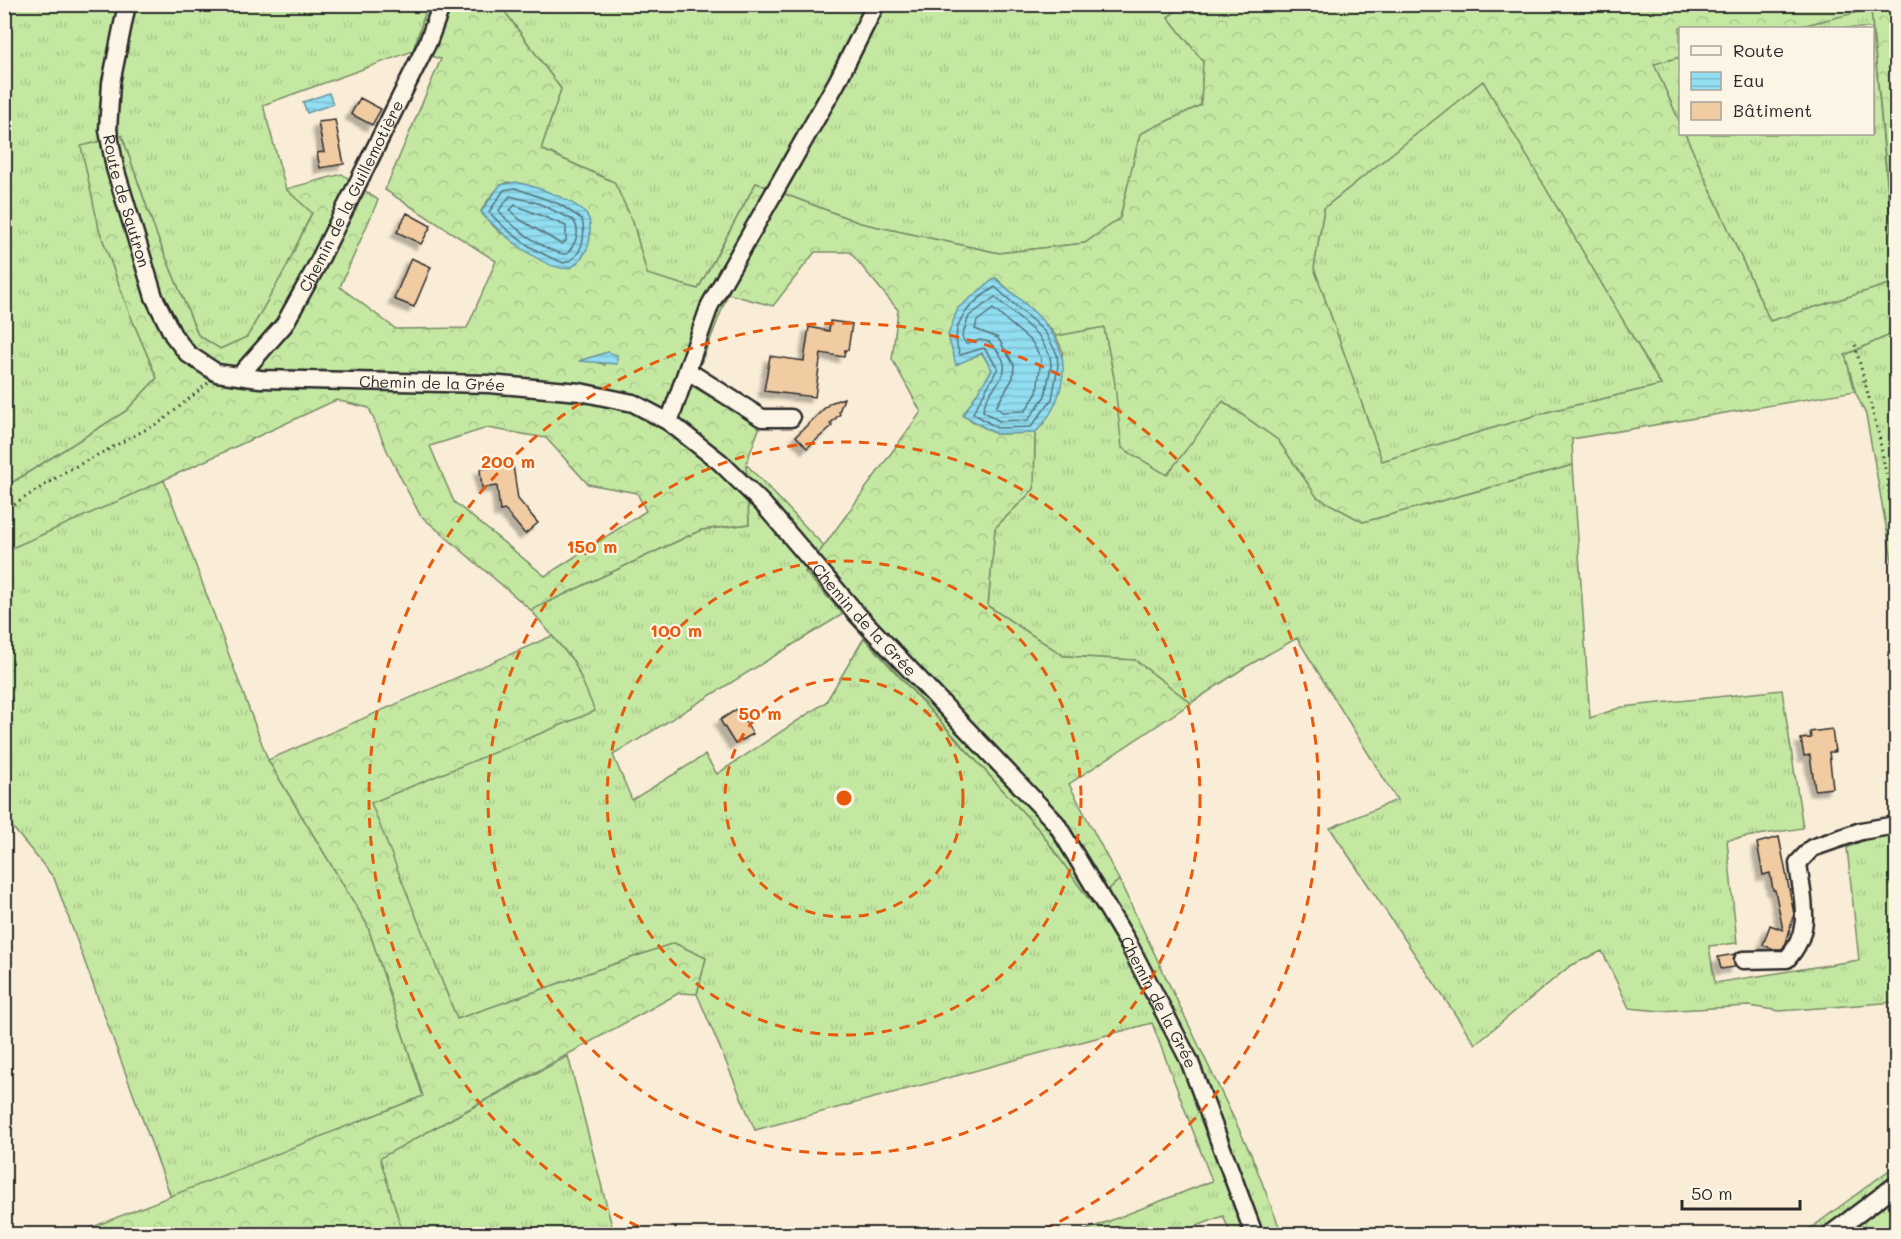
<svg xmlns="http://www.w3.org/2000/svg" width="1901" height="1239" font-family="Mali,sans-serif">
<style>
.grass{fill:url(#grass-tufts);stroke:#788a66;stroke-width:1.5}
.forest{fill:url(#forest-crowns);stroke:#788a66;stroke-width:1.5;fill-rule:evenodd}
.water{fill:url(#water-rules);stroke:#6896a2;stroke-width:1.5}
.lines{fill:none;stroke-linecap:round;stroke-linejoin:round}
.shore{stroke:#54727a;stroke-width:1.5}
.building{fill:#f1cba1;stroke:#2b2b2b;stroke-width:1.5;filter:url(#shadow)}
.street-casing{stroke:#2b2b2b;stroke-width:21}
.path{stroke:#2b2b2b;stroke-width:3;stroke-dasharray:1.5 4.5;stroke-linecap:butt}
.street{stroke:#fcf5e5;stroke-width:16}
.ring{fill:none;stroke:#e8590c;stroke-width:3;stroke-dasharray:10 8}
.labels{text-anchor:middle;stroke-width:4.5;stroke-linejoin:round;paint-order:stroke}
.street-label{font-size:16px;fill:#2b2b2b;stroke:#fcf5e5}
.centre{fill:#e8590c;stroke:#fcf5e5;stroke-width:3}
.ring-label{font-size:18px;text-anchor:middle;font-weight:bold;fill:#e8590c;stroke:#fcf5e5;stroke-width:4.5;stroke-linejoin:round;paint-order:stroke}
</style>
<defs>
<pattern id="grass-tufts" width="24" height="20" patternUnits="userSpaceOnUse" patternTransform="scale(1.5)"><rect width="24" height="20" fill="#c4e8a2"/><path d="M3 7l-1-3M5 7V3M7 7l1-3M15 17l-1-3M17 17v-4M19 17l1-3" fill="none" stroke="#a9c78c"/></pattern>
<pattern id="forest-crowns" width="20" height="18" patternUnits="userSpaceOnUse" patternTransform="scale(1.5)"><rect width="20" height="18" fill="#c4e8a2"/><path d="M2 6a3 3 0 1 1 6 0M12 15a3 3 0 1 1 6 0" fill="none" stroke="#a9c78c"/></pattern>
<pattern id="water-rules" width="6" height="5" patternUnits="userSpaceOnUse" patternTransform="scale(1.5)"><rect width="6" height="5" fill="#91ddf1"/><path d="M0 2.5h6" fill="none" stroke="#7dbecf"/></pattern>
<filter id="shadow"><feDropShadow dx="-5.5" dy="5.5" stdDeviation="1.5" flood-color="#0004"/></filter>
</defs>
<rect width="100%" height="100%" fill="#faedd7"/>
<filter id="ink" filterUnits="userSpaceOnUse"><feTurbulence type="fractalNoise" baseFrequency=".0167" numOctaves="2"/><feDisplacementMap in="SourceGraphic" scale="12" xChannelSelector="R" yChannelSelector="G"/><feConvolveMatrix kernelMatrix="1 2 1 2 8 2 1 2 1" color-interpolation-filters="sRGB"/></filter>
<g filter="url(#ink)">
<path class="grass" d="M 5,5 L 428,5 L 413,51 L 263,105 L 286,189 L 312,212 L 286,268 L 247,337 L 220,349 L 198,335 L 157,236 L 122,136 L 99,229 L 129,312 L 157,378 L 126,411 L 5,487 Z
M 500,5 L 1185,5 L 1168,17 L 1203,61 L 1201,105 L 1140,134 L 1120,218 L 1085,243 L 999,253 L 860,223 L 756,183 L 698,289 L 647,275 L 633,222 L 614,182 L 541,149 L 561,89 Z
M 1871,8 L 1896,282 L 1770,321 L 1685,134 L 1872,134 L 1872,28 L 1793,28 Z
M 1680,57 L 1680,123 L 1654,64 Z
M 1483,80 L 1661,385 L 1551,411 L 1382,461 L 1314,268 L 1324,208 Z
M 1104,327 L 1114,377 L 1222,401 L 1278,440 L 1317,497 L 1363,522 L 1573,465 L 1590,718 L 1622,707 L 1782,690 L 1803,828 L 1727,840 L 1737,943 L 1709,946 L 1715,983 L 1859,960 L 1847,848 L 1867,838 L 1896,833 L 1896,1002 L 1780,1011 L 1749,1006 L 1660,1011 L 1629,1008 L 1602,951 L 1570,966 L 1475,1044 L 1330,828 L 1397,800 L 1297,638 L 1244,668 L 1191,703 L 1135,660 L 1064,656 L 988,606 L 995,528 L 1034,489 L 1035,433 L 1044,423 L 1063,352 L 1056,336 Z
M 1896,332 L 1896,582 L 1866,415 L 1855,391 L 1845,355 Z
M 746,464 L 824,546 L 805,572 L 843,614 L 613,755 L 632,800 L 705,755 L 717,774 L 826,702 L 864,638 L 1041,832 L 1092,904 L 1119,880 L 1251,1154 L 1282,1234 L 1231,1234 L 1223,1216 L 1176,1234 L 1076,1234 L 1212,1181 L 1152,1023 L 755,1130 L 697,994 L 706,958 L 674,943 L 457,1019 L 370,803 L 594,711 L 574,662 L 531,610 L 701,530 L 749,524 Z
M 164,480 L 268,760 L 367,924 L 423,1096 L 171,1197 L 54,878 L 5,818 L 4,551 Z
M 568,1056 L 614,1234 L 403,1234 L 379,1158 Z
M 1896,1165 L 1896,1234 L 1803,1234 Z"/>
<path class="forest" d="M 428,5 L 500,5 L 561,89 L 541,149 L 614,182 L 633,222 L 647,274 L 698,289 L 756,183 L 860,223 L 999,253 L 1085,243 L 1120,218 L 1140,134 L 1201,105 L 1203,61 L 1168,17 L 1185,5 L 1896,5 L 1896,271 L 1871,9 L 1793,28 L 1680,28 L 1680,57 L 1654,64 L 1680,123 L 1680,134 L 1685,134 L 1770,321 L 1896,282 L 1896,332 L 1845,355 L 1855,391 L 1572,439 L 1573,465 L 1363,522 L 1317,497 L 1278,440 L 1223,401 L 1167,475 L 1122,448 L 1114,377 L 1104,327 L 1056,336 L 1049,327 L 996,278 L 956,364 L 982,353 L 992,370 L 963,416 L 996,434 L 1035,433 L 1034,489 L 995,528 L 988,606 L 1064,656 L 1135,660 L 1191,703 L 1069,784 L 1119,880 L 1092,904 L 1041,832 L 805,572 L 921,412 L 892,359 L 898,310 L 850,252 L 815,252 L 773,306 L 728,294 L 692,386 L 760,426 L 746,464 L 749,524 L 701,530 L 531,610 L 420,515 L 389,455 L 369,408 L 336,400 L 125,498 L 5,551 L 5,487 L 126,411 L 157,378 L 129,312 L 99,229 L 81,146 L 122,136 L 157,236 L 198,335 L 220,349 L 247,337 L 286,268 L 312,213 L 286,189 L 342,174 L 378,200 L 340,287 L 396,329 L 467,328 L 496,261 L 385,190 L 441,59 L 413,51 ZM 1483,81 L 1661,385 L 1551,411 L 1382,461 L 1314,268 L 1324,208 ZM 508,182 L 544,191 L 585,253 L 572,267 L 499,232 L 483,215 L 481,211 C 488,200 496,187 508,182 ZM 608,352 L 605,365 L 591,360 L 579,361 ZM 487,428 L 546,438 L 588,484 L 637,493 L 646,511 L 545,576 L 454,502 L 430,446 Z
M 552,636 L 574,662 L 595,711 L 371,803 L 457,1019 L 674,943 L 706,958 L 697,994 L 679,993 L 380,1158 L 403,1234 L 75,1234 L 423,1096 L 367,924 L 268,760 Z"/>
<path class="water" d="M 329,93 L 333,104 L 307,113 L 303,102 Z
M 516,182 C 534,186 578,200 588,217 C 591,222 590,230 590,235 C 590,247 582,260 572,267 C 550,277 494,228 481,212 L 500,185 Z
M 995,278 C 1027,307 1071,333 1062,381 C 1058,403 1050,417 1035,433 L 996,434 L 963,415 L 992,370 L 982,353 L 956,365 L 948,335 L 958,308 Z
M 608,352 L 617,355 L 617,364 L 579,361 Z"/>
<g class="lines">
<path class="shore" d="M 515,188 L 559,204 L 582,219 C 586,235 583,258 564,263 C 536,253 510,235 489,212 L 504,190 Z
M 510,196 L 538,203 L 573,220 C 582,232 575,244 567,254 C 550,255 507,224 499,210 Z
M 515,205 L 566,226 L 566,241 L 561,244 L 519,219 L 510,210 Z
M 995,287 L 1045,332 L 1057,354 L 1058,366 L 1052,399 L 1031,427 L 997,428 L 973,413 L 998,368 L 984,348 L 960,355 C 947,324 970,303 995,287 Z
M 995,297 L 1039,336 L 1050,356 L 1051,366 L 1045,396 L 1028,420 L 999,421 L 983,411 C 987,382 1025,375 989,342 L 980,340 L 966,344 L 962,337 L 969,316 Z
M 993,309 L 1032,342 L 1041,358 L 1037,393 L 1025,411 L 1002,412 L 996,407 L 1013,378 L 1014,365 L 998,338 L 975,329 L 977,321 Z"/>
</g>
<path class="building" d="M 360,98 L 381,109 L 372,125 L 351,114 Z
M 335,120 L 344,164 L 320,168 L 317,153 L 324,152 L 318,122 Z
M 407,213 L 431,226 L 421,244 L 397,232 Z
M 411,258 L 431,267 L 414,307 L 394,299 Z
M 830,321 L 852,324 L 848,350 L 845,350 L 844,357 L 821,353 L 815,397 L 764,391 L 770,356 L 804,361 L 809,327 L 829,331 Z
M 844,398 L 839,412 L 840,414 L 830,424 L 832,426 L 807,448 L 796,436 L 830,403 Z
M 513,465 L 518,499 L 538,523 L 525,534 L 505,510 L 500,511 L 497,486 L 482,488 L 480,469 Z
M 737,709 L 753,734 L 735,744 L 720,720 Z
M 1832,729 L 1835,752 L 1829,752 L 1833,788 L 1815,790 L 1810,755 L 1804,756 L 1801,739 L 1811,738 L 1810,732 Z
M 1779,837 L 1794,914 L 1786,943 L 1782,949 L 1774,949 L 1763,945 L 1770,925 L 1783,930 L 1775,890 L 1773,890 L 1770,873 L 1763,875 L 1757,843 Z
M 1735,954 L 1733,960 L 1735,967 L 1721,969 L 1718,957 Z"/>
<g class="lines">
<g class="street-casing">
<g id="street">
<path id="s1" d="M 127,4 L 111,83 L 108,130 L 115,168 L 154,297 L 173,335 L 188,354 L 217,373 L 260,379 L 489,384 L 580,392 L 633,403 L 669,422 L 720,462 L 763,504 L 857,614 L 1056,823 L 1127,941 L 1189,1060 L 1254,1234"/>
<path d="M 688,371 L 762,418 L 791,418"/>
<path id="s2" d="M 240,375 L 284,325 L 315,269 L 428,42 L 442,4"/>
<path d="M 669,422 L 710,305 L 837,82 L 876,4"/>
<path d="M 1743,960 L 1787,959 C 1814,930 1802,899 1798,863 L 1812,848 L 1861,831 L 1896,825"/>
<path d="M 1831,1234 L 1896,1185"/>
</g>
</g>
<path class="path" d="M 1855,345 L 1879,436 L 1896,528
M 4,511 L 65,472 L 162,421 L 208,383"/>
<use href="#street" class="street"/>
</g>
</g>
<g class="ring">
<circle cx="844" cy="798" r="119"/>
<circle cx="844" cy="798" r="237"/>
<circle cx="844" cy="798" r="356"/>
<path d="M655 1234A475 475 0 1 1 1033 1234"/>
</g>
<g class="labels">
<g class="street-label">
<text dy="6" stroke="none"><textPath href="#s2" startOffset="212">Chemin de la Guillemotière</textPath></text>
<text dy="6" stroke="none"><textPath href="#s1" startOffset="201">Route de Sautron</textPath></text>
<text dy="6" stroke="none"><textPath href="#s1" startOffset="618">Chemin de la Grée</textPath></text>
<text dy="6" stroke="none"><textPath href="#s1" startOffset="1140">Chemin de la Grée</textPath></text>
<text dy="6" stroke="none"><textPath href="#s1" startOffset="1626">Chemin de la Grée</textPath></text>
</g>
</g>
<circle cx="844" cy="798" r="9" class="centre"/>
<g class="ring-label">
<text x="508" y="468">200 m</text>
<text x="592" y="553">150 m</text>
<text x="676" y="637">100 m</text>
<text x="760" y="720">50 m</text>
</g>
<rect width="1901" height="1239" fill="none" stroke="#fcf5e5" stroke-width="24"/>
<rect x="12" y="12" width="1877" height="1215" fill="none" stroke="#2b2b2b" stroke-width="2" filter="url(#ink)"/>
<rect x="1679" y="27" width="195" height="108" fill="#fcf5e5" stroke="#a8a49b" stroke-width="1.5"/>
<rect x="1691" y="46" width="30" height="9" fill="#fcf5e5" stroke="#a8a49b" stroke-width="1.5"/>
<text x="1733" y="57" font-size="18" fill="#2b2b2b">Route</text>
<rect x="1691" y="72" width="30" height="18" fill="url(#water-rules)" stroke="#a8a49b" stroke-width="1.5"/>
<text x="1733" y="87" font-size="18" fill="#2b2b2b">Eau</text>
<rect x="1691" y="102" width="30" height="18" fill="#f1cba1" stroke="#a8a49b" stroke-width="1.5"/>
<text x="1733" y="117" font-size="18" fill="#2b2b2b">Bâtiment</text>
<path d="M1682 1200v9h118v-9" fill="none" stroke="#2b2b2b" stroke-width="3"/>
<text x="1691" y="1200" font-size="18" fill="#2b2b2b" stroke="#fcf5e5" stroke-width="4.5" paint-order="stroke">50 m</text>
</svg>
